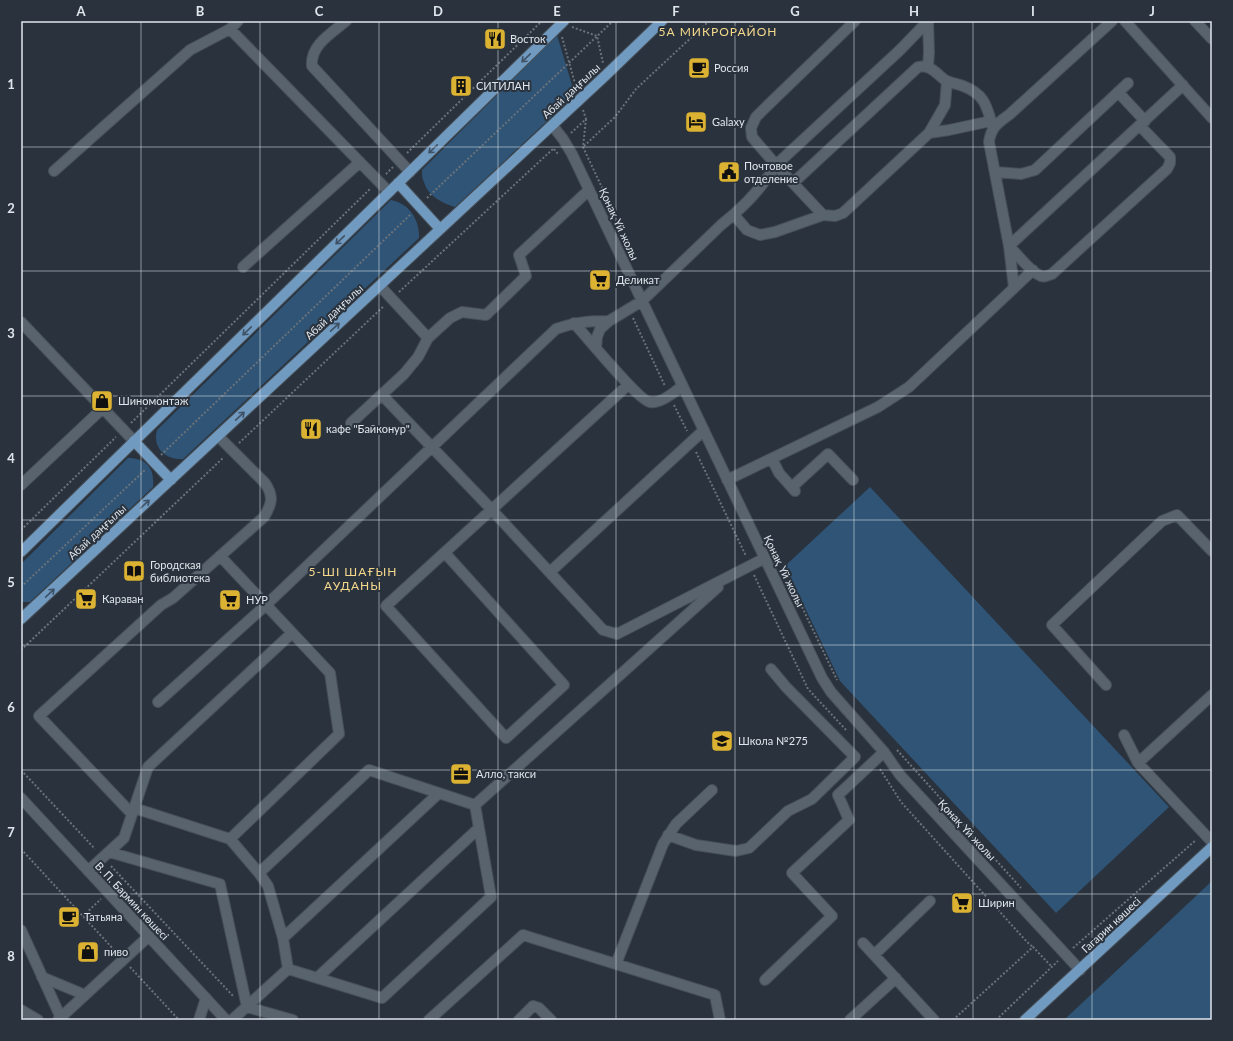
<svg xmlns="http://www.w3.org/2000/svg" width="1233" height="1041" font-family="Lato,sans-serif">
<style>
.green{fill:#2f5476}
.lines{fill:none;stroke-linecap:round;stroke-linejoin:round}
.minor-casing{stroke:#475058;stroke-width:12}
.major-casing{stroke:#475058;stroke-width:12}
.path{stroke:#6a727b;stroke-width:2;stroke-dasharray:2 2;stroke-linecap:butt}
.minor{stroke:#58636e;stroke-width:10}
.major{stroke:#719ac1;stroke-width:10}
.oneway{stroke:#3f5265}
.grid{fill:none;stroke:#dfe5ec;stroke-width:1;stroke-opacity:0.55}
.labels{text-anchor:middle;stroke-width:4;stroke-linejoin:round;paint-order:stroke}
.poi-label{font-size:11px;fill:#dfe5ec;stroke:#2a333d;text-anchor:start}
.street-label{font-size:11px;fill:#dfe5ec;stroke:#2a333d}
.neighbourhood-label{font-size:12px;letter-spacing:1px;fill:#f5d88c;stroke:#2a333d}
.neatline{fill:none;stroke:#dfe5ec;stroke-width:1.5}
.grid-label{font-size:13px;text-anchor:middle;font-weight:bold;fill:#dfe5ec}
</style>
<rect width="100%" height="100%" fill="#2a333d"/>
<path class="green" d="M 557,35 L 575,95 L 455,207 C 442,203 428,196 424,182 C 422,179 422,174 422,170 Z
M 391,200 C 409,203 420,220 419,238 L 183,459 C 166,460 152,448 157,430 Z
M 128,458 C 147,458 155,469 153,487 L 30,602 L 21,602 L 21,564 Z
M 870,487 L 1169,807 L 1056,913 L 840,681 L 785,566 Z
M 1212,881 L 1212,1020 L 1064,1020 Z"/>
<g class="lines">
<g class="minor-casing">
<path id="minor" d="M 346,21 C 332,33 310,45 312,66 L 410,172
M 855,21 L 763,110 L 756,117 L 751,128 L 752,137 L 776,165 L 823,215 L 835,216 L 843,213 L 929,133 L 945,105 L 947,81
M 928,21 L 929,52 L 928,67
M 1125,21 L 1212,118
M 1195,21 L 1212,39
M 230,29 L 389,192
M 1118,92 L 1145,121
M 552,125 L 563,139 L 572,154 L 822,678 L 831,692 L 884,752 L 900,775 L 1080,970
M 1140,126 L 1170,157 L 1170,163 L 1167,169 L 1052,274 C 1047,276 1043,278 1039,275 C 1030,271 1017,254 1009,246 L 1183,85
M 929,133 L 949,130 L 991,121
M 54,171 L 190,50 L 230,29 L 238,21
M 996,172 L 1021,174 L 1035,170 L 1128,83
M 793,183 L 918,67 C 930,64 937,74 945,80 C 951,83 958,84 963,86 C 985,94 987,107 993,128
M 734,215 L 747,230 L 760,235 L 775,232 L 823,215
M 243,267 L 360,162
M 380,286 L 428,338
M 1014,288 L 1009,246 L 989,142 C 991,127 998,123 1010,114 L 1112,21
M 21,322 L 134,441
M 574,323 C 586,336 639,401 650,402 C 660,404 675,392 682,386
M 596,348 L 597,337 L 600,329 L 609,321 L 642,301 L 721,225 C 743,208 762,188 776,165 L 900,50 L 928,21
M 382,395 L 492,510 L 603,630 L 617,634 L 765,558
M 351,423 L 404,374 L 418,357 L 428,338 L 450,318 L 462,312 L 486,315 L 526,276 L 519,255 L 589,190
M 772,459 L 779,473 L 795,491
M 727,480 L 878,407 L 909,387 L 1033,270
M 21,485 L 103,408
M 792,487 L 828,454 L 853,480
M 445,553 L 564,685 L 506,738 L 386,606 L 628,385
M 220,556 L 330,673 L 339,734 L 230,839
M 550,572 L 704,430
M 1106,685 L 1052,625 L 1162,521 L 1177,515 L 1212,551
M 1212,695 L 1138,763 L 1212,842
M 158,702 L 266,605 L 556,329 C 576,322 588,321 609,321
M 1124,735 L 1138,763
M 21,798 L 226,1020
M 475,805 L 718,587
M 134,808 L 230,839 L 259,873 L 268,886 L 283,938 L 288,969
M 132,814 L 39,716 L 161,605 L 173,598 L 264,517 C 272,504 274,496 265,483 L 218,436
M 668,835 L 696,845 L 736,851 L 749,848 L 788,811 L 812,799 L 855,757 L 786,687 L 771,669
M 109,852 L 220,884 L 247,1007
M 88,871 L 124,838 L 148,767 L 292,633
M 259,873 L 369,770 L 475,805
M 21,930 L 61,1018
M 283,938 L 439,793
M 863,943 L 934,1020
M 874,955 L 930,901
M 616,964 L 663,844 L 676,824 L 712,790
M 288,969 L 382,998 L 491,897 L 475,805
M 42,977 L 85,995
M 317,978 L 479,828
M 765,980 L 832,916 L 792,873 L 849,820 L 838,795 L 884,752
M 247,1007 L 293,1020
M 21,1010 L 38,1020
M 58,1020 L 149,936
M 199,1020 L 206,998
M 232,1020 L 288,969
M 429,1020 L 523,935 L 715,995 L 720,1020
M 519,1020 L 533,1006 L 539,1008 L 551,1020
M 850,1020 L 896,978"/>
</g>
<g class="major-casing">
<path id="major" d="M 398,183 L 440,229
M 134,441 L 171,480
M 21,552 L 564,21
M 21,619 L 606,75 L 662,21
M 1025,1020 L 1212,847"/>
</g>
<path class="path" d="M 572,27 L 597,36 L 603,63
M 562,37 L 576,87
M 586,119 L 583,147 L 613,211
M 571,133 L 586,119 L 583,110
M 584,146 L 615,117 L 636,89 L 709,21
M 554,149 L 558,154
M 407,153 L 542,21
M 386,174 L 393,167
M 427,198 L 613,21
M 399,292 L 554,148
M 633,318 L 665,386
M 674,405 L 687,431
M 131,423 L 371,188
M 239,443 L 384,306
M 696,452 L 746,556
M 161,455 L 411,214
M 21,530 L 116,437
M 754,575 L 808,689 L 847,731
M 21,587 L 146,469
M 802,607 L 837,680
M 21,650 L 224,457
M 897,750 L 1021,888
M 880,769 L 901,802 L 1027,942 L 1033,947
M 21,770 L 95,849
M 21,849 L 116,952
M 111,866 L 234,997
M 116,885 L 122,878
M 83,916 L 101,899
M 1073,948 L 1196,840
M 130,967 L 179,1020
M 953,1020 L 1033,947 L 1052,967
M 996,1020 L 1058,961"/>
<use href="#minor" class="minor"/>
<use href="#major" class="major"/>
</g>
<defs><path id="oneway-shaft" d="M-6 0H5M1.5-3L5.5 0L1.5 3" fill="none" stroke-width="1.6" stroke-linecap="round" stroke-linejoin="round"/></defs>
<g class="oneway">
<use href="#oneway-shaft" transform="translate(526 58) rotate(136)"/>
<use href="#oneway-shaft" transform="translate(433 149) rotate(136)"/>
<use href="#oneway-shaft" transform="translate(340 240) rotate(136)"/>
<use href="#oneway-shaft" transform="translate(335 327) rotate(-43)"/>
<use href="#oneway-shaft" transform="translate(247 331) rotate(136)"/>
<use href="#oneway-shaft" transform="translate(240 416) rotate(-43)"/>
<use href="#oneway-shaft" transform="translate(145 504) rotate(-43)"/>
<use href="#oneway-shaft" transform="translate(50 593) rotate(-43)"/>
</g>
<path class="grid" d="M 141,21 L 141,1020M 260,21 L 260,1020M 379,21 L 379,1020M 498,21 L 498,1020M 616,21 L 616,1020M 735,21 L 735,1020M 854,21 L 854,1020M 973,21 L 973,1020M 1092,21 L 1092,1020M 21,147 L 1212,147M 21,271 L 1212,271M 21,396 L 1212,396M 21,520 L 1212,520M 21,645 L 1212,645M 21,770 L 1212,770M 21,894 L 1212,894"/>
<defs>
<g id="restaurant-square" transform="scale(1.15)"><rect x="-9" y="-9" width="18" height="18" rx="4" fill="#dcb233" stroke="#2a333d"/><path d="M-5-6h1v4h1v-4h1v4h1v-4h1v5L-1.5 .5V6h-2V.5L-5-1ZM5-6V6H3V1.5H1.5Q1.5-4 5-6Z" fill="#111"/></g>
<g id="cafe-square" transform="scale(1.15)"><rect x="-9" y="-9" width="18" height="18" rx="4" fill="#dcb233" stroke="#2a333d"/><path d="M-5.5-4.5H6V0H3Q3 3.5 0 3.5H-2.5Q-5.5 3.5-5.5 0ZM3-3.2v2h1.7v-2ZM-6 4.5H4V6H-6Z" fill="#111"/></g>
<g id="building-square" transform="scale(1.15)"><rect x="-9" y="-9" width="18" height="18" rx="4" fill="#dcb233" stroke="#2a333d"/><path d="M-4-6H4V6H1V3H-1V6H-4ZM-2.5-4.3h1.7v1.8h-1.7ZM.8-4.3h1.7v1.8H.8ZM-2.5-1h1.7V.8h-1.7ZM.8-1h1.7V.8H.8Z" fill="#111"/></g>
<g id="hotel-square" transform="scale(1.15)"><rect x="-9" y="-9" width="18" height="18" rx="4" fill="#dcb233" stroke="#2a333d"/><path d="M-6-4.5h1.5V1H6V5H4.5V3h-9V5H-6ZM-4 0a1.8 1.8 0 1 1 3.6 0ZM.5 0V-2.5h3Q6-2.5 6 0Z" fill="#111"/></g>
<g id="civic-square" transform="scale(1.15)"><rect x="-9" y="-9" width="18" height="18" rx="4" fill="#dcb233" stroke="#2a333d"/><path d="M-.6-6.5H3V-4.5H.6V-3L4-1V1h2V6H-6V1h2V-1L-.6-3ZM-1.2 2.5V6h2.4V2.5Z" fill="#111"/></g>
<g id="supermarket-square" transform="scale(1.15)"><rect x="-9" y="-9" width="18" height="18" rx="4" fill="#dcb233" stroke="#2a333d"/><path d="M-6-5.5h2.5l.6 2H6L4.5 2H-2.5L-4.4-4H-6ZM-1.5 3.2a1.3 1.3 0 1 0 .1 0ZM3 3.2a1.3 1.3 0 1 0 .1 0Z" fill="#111"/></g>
<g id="shop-square" transform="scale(1.15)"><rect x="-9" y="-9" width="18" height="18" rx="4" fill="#dcb233" stroke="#2a333d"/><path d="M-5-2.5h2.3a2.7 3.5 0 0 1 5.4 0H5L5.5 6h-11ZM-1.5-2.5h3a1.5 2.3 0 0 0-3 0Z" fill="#111"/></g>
<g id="library-square" transform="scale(1.15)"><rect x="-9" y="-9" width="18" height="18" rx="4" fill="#dcb233" stroke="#2a333d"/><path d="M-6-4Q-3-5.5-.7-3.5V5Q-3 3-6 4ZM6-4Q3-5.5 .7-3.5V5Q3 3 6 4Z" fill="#111"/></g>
<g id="school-square" transform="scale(1.15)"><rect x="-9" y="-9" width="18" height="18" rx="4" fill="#dcb233" stroke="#2a333d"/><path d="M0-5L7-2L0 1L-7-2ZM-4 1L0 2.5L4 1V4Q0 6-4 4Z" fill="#111"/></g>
<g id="office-square" transform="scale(1.15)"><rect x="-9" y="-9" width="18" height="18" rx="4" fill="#dcb233" stroke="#2a333d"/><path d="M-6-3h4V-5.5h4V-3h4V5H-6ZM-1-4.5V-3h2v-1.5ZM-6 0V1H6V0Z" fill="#111"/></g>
</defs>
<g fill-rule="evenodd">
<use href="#restaurant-square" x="495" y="39"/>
<use href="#cafe-square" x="699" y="68"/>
<use href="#building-square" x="461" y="86"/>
<use href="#hotel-square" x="696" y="122"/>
<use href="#civic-square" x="729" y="172"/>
<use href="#supermarket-square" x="600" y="280"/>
<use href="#shop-square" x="102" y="401"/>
<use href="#restaurant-square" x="311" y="429"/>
<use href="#library-square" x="134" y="571"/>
<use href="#supermarket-square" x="86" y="599"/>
<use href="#supermarket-square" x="230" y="600"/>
<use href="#school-square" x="722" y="741"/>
<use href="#office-square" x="461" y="774"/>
<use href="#supermarket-square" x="962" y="903"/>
<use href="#cafe-square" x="69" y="917"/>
<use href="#shop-square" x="88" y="952"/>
</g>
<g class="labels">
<g class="poi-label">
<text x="510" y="43">Восток</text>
<text x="714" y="72">Россия</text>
<text x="476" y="90">СИТИЛАН</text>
<text x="712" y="126">Galaxy</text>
<text x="744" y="170">Почтовое<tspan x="744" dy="13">отделение</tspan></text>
<text x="616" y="284">Деликат</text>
<text x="118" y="405">Шиномонтаж</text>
<text x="326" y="433">кафе "Байконур"</text>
<text x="150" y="569">Городская<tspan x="150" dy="13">библиотека</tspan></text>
<text x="102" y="603">Караван</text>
<text x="246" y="604">НУР</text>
<text x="738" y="745">Школа №275</text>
<text x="476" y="778">Алло, такси</text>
<text x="978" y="907">Ширин</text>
<text x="84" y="921">Татьяна</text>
<text x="104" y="956">пиво</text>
</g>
<g class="street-label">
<text transform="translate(571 91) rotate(-43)" y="4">Абай даңғылы</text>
<text transform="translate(619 224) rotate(65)" y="4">Қонақ Үй жолы</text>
<text transform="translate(334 312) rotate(-43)" y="4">Абай даңғылы</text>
<text transform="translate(97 532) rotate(-43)" y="4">Абай даңғылы</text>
<text transform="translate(784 571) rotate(64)" y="4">Қонақ Үй жолы</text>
<text transform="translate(967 830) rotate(47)" y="4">Қонақ Үй жолы</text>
<text transform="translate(132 901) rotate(47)" y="4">В. П. Бармин көшесі</text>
<text transform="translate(1111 925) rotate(-43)" y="4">Гагарин көшесі</text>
</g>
<g class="neighbourhood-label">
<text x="718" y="36">5А МИКРОРАЙОН</text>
<text x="353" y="576">5-ШІ ШАҒЫН<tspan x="353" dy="14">АУДАНЫ</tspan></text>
</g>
</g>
<rect width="1233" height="1041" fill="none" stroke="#2a333d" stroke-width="44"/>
<rect x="22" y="22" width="1189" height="997" class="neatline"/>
<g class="grid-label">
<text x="81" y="16">A</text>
<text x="200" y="16">B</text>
<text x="319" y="16">C</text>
<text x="438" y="16">D</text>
<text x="557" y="16">E</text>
<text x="676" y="16">F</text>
<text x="795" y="16">G</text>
<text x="914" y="16">H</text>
<text x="1033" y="16">I</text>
<text x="1152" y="16">J</text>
<text x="11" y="89">1</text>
<text x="11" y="213">2</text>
<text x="11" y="338">3</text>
<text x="11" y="463">4</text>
<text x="11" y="587">5</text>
<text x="11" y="712">6</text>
<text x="11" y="837">7</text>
<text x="11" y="961">8</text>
</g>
</svg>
